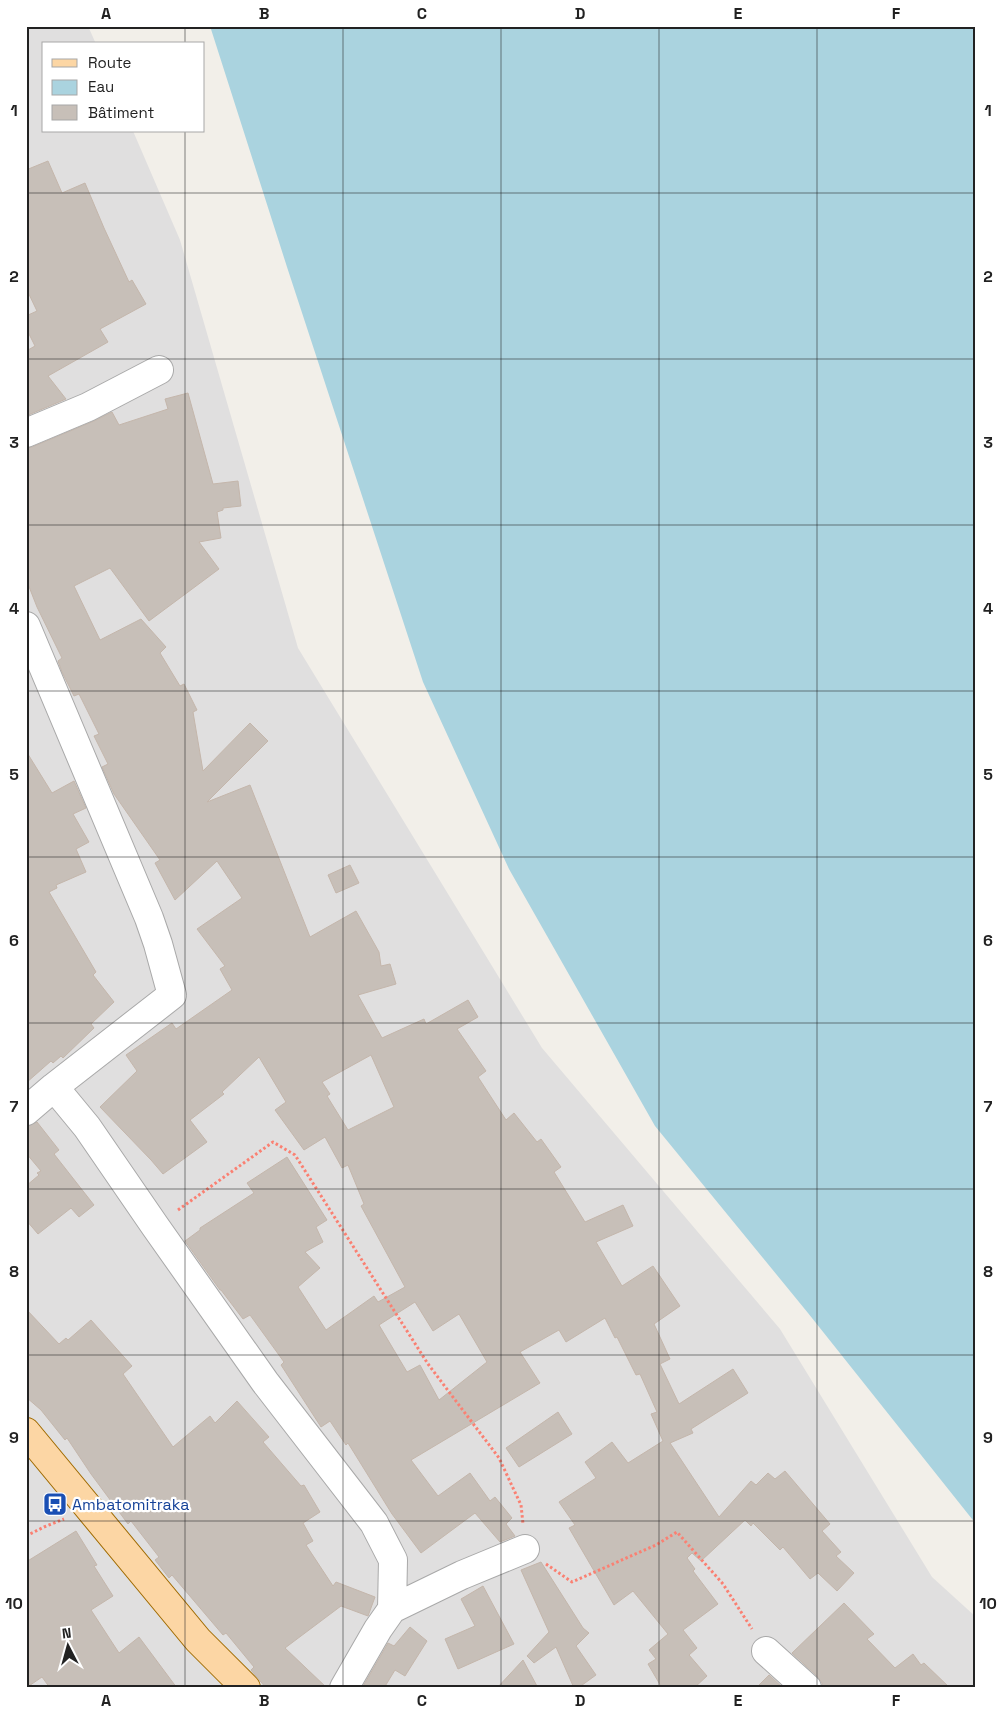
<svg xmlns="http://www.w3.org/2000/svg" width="1002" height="1714" font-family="'Space Grotesk',sans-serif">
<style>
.residential{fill:#e0dfdf}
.water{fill:#aad3df}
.building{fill:#c7bfb8;stroke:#c4b6ab;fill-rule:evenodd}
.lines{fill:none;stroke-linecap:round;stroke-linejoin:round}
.minor-casing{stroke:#a9a9a9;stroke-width:30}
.major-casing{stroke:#a06b00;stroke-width:30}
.path{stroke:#fa8072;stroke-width:3;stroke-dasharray:2.5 2.5;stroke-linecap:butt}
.minor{stroke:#fff;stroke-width:28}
.major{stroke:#fcd6a4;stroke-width:28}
.grid{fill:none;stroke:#222;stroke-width:1;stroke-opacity:0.55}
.labels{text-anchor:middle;stroke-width:4.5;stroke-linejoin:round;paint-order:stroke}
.transit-label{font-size:16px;fill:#164399;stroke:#fff;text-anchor:start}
.neatline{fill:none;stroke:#222;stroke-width:2}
.grid-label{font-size:16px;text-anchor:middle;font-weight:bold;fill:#222}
</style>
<rect width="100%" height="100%" fill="#f2efe9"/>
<path class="residential" d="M 26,26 L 88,26 L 96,44 L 44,44 L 44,131 L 133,131 L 180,240 L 298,648 L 542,1048 L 780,1329 L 932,1577 L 976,1617 L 976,1688 L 26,1688 Z"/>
<path class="water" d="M 210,26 L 976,26 L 976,1524 L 808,1313 L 655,1126 L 509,869 L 423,682 L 287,267 Z"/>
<path class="building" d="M 48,161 L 62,193 L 85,183 L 104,228 L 129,282 L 132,280 L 146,304 L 100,329 L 108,342 L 48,376 L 66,399 L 26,416 L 26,347 L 28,350 L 35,346 L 26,328 L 26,316 L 37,311 L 26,288 L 26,170 Z
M 188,393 L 213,484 L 238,481 L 241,506 L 223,508 L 223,510 L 217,512 L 221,538 L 199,542 L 219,569 L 149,621 L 110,568 L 74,586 L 100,640 L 141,619 L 166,647 L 160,653 L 180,686 L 184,684 L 197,710 L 193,712 L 203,771 L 250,723 L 268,741 L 207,802 L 250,785 L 310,937 L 356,911 L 379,952 L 381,966 L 390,964 L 396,984 L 358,995 L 382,1038 L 424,1019 L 426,1024 L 468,1000 L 478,1017 L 457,1029 L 486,1071 L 478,1077 L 506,1120 L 514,1113 L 537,1142 L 541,1139 L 561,1167 L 554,1172 L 585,1222 L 623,1205 L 633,1226 L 596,1242 L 622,1286 L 653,1266 L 680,1306 L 654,1324 L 670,1359 L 660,1364 L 679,1404 L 733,1369 L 748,1393 L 691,1429 L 693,1433 L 670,1443 L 719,1517 L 751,1481 L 756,1485 L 768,1473 L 775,1479 L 785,1471 L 830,1524 L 822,1531 L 841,1552 L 836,1556 L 854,1573 L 837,1591 L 818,1573 L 810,1579 L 783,1547 L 780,1550 L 753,1523 L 751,1526 L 745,1520 L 701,1561 L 692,1553 L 687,1558 L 695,1569 L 693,1571 L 718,1604 L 683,1630 L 697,1648 L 689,1655 L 707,1676 L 694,1688 L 662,1688 L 648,1664 L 656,1659 L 649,1650 L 668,1634 L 633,1591 L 614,1605 L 569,1528 L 575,1525 L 559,1502 L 596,1478 L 585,1462 L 612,1442 L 628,1463 L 663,1441 L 651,1414 L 657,1412 L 640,1374 L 636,1375 L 617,1337 L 615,1338 L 605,1318 L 566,1342 L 559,1330 L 520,1352 L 540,1383 L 411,1460 L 438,1496 L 470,1473 L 490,1501 L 495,1497 L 512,1518 L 506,1524 L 515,1536 L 500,1542 L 475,1513 L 421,1553 L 392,1514 L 348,1443 L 346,1445 L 330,1421 L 321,1427 L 281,1365 L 284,1362 L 250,1315 L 243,1319 L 221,1290 L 220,1290 L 185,1241 L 200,1230 L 200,1228 L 254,1193 L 247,1183 L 287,1157 L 327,1220 L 316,1227 L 323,1242 L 305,1252 L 320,1268 L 298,1287 L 326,1330 L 374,1296 L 378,1302 L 405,1287 L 361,1206 L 364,1204 L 348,1165 L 342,1168 L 325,1137 L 304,1150 L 275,1110 L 286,1102 L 259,1057 L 222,1092 L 224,1094 L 190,1120 L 207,1142 L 163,1174 L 151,1160 L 100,1107 L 137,1071 L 126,1055 L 172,1023 L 176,1029 L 232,990 L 220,969 L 225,966 L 197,929 L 242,898 L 217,861 L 175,900 L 155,863 L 160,860 L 114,794 L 102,767 L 108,764 L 94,736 L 99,734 L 79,694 L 74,696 L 62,672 L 58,661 L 62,658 L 37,607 L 26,579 L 26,448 L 32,447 L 94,421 L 112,412 L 119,425 L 168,409 L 165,399 ZM 371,1055 L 394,1107 L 348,1130 L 327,1096 L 330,1094 L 322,1082 ZM 415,1302 L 433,1331 L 459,1314 L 487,1362 L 439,1400 L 420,1365 L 407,1372 L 379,1325 Z
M 26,751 L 52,793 L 74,781 L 86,808 L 73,814 L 89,842 L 76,849 L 86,872 L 56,885 L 57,888 L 49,892 L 96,972 L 93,975 L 114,1002 L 91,1024 L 94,1028 L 63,1058 L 61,1056 L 53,1063 L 51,1061 L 26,1083 Z
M 350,865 L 359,883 L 336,893 L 328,875 Z
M 37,1122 L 59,1150 L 54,1154 L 94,1205 L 79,1217 L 71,1208 L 38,1234 L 26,1220 L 26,1186 L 39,1175 L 37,1173 L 41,1171 L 26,1153 L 26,1126 Z
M 26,1309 L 59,1344 L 66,1338 L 68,1340 L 91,1320 L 132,1366 L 123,1374 L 173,1447 L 210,1416 L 215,1423 L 237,1401 L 269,1437 L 263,1442 L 301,1486 L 304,1485 L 320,1512 L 303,1523 L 313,1541 L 306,1545 L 333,1586 L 336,1582 L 375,1597 L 368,1616 L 341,1606 L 285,1648 L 327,1688 L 266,1688 L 251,1670 L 254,1667 L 226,1633 L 223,1635 L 172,1575 L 169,1578 L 155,1560 L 159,1557 L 131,1521 L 128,1524 L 91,1474 L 67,1438 L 65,1440 L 41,1410 L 26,1397 Z
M 558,1412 L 572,1434 L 519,1467 L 506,1448 Z
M 76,1531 L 97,1565 L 94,1566 L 113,1596 L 91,1610 L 119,1653 L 139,1637 L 177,1688 L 50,1688 L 42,1677 L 26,1688 L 26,1562 Z
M 541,1562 L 583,1628 L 589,1633 L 576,1646 L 596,1675 L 578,1688 L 574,1688 L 556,1647 L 534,1663 L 527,1656 L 549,1632 L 521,1570 Z
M 483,1586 L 514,1644 L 458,1669 L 445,1639 L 475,1626 L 461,1599 Z
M 844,1603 L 874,1634 L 867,1639 L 895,1668 L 913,1654 L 921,1665 L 924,1663 L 950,1688 L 822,1688 L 822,1683 L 817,1676 L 792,1653 Z
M 410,1627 L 427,1641 L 405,1676 L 395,1670 L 384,1688 L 362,1688 L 388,1643 L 394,1646 Z
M 523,1660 L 538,1688 L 497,1688 Z
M 769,1675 L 783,1688 L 756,1688 Z"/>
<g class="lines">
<g class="minor-casing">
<path id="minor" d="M 26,433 L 88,407 L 159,370
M 26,626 L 149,918 L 158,944 L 172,995 L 54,1087 L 26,1111
M 54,1087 L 87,1127 L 155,1226 L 265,1382 L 374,1523 L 393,1560 L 392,1609 L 378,1629 L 344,1688
M 392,1609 L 462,1575 L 525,1549
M 766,1651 L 807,1688"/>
</g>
<g class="major-casing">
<path id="major" d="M 26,1432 L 198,1640 L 246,1688"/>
</g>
<path class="path" d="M 178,1210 L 273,1142 L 295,1155 L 428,1364 L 499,1458 L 521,1505 L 523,1524
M 26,1536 L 44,1527 L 64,1519
M 546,1564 L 572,1582 L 656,1545 L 677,1532 L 723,1584 L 752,1629"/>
<use href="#minor" class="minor"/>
<use href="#major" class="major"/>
</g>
<path class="grid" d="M 185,26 L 185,44M 343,26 L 343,1688M 501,26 L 501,1688M 659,26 L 659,1688M 817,26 L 817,1688M 185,131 L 185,1688M 26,193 L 976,193M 26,359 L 976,359M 26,525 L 976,525M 26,691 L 976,691M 26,857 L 976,857M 26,1023 L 976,1023M 26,1189 L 976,1189M 26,1355 L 976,1355M 26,1521 L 976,1521"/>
<defs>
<g id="bus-square" transform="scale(1.25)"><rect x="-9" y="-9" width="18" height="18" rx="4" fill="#1a4fb4" stroke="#fff"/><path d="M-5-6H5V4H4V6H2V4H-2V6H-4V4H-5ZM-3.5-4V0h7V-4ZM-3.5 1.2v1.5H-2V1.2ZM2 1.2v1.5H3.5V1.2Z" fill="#fff"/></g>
</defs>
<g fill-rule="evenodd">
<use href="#bus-square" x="55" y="1504"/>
</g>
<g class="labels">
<g class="transit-label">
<text x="72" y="1510">Ambatomitraka</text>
</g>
</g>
<rect width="1002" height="1714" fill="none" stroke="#ffffff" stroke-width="55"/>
<rect x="42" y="42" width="162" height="90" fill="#ffffff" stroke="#a7a7a7"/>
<rect x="52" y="59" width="25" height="8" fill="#fcd6a4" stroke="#a7a7a7"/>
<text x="88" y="68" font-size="15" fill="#222222">Route</text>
<rect x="52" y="80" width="25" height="15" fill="#aad3df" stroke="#a7a7a7"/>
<text x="88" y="92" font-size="15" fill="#222222">Eau</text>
<rect x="52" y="105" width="25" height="15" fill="#c7bfb8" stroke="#a7a7a7"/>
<text x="88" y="118" font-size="15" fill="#222222">Bâtiment</text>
<g transform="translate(68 1646) rotate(354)" stroke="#ffffff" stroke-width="4" paint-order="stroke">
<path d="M0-4L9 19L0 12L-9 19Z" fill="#222222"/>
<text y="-8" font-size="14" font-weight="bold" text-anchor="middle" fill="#222222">N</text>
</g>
<rect x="28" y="28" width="946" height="1658" class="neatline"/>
<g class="grid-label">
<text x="106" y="19">A</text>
<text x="264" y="19">B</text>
<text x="422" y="19">C</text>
<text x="580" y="19">D</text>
<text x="738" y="19">E</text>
<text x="896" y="19">F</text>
<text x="14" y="116">1</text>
<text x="988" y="116">1</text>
<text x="14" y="282">2</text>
<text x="988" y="282">2</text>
<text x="14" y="448">3</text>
<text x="988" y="448">3</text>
<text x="14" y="614">4</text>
<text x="988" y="614">4</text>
<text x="14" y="780">5</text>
<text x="988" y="780">5</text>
<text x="14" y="946">6</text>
<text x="988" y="946">6</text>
<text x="14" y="1112">7</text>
<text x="988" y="1112">7</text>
<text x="14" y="1277">8</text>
<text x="988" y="1277">8</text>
<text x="14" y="1443">9</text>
<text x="988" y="1443">9</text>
<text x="14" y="1609">10</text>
<text x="988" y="1609">10</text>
<text x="106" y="1706">A</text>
<text x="264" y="1706">B</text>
<text x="422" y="1706">C</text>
<text x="580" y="1706">D</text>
<text x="738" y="1706">E</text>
<text x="896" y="1706">F</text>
</g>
</svg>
